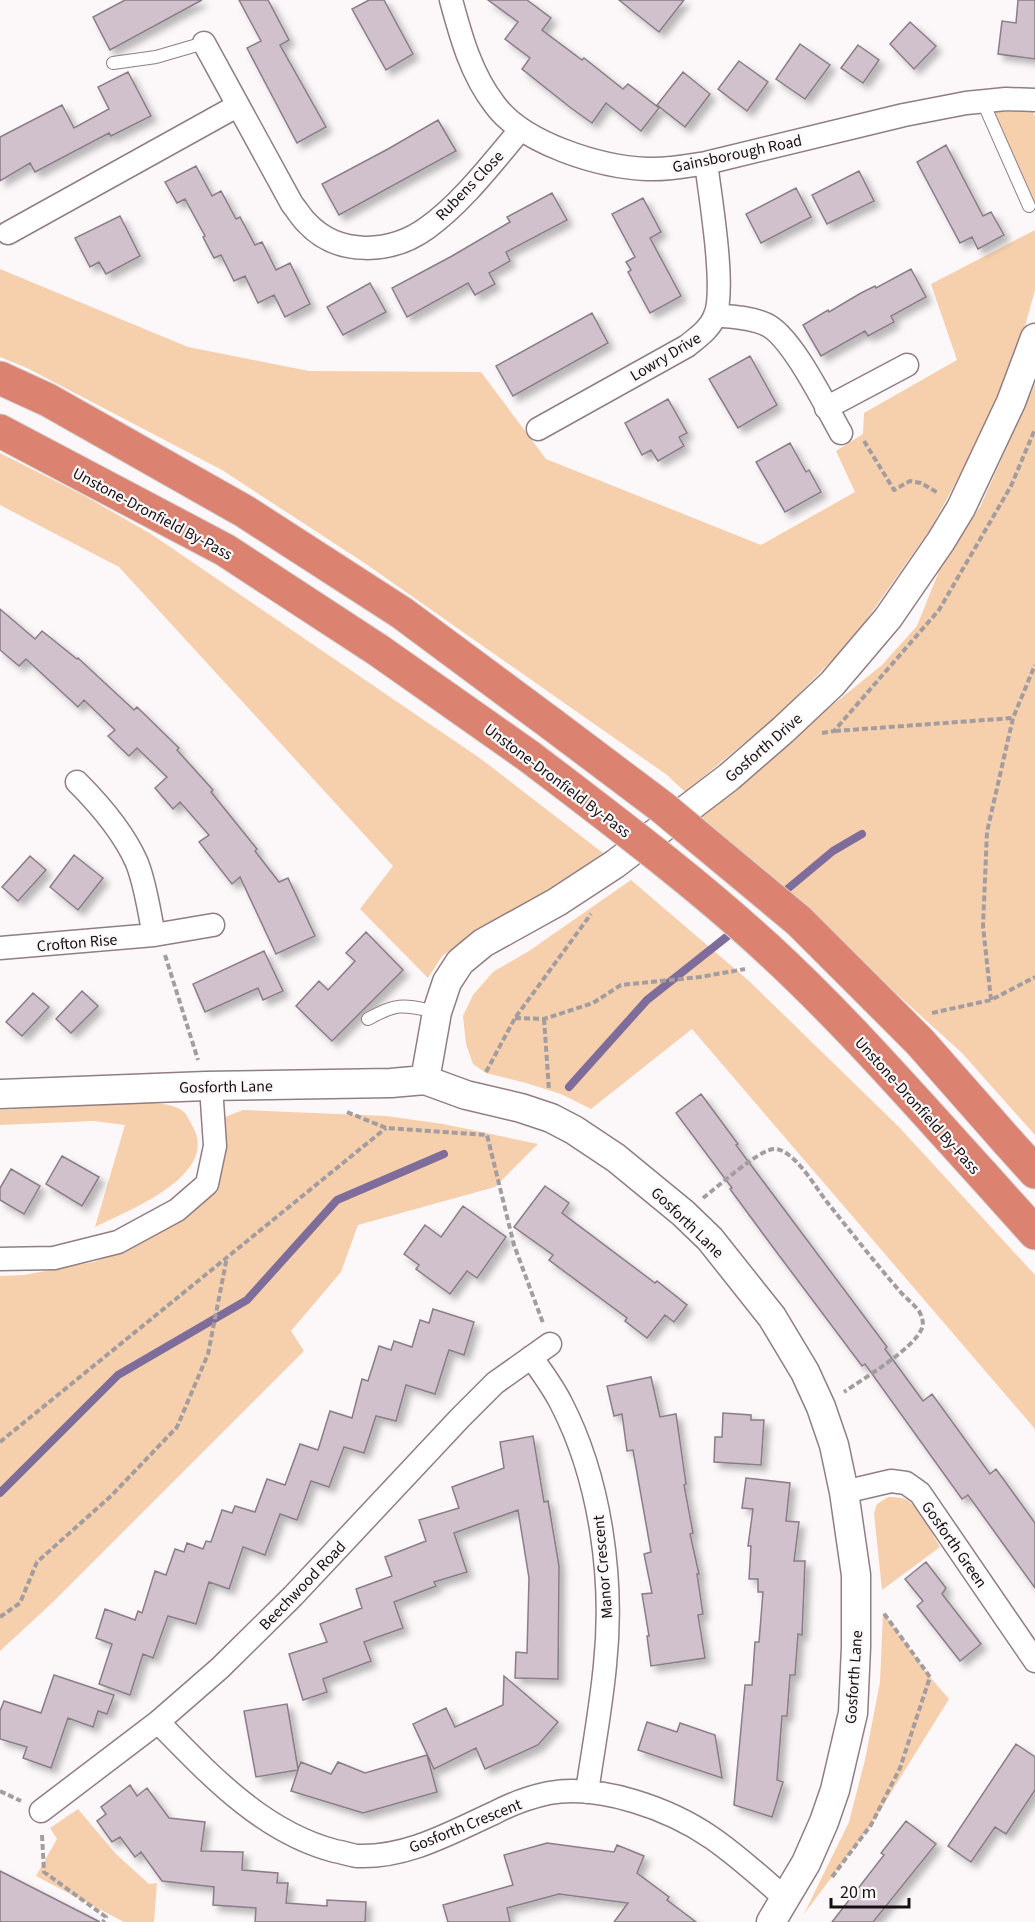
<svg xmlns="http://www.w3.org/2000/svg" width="1035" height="1922" font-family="'Source Sans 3',sans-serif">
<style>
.green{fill:#f6cfac}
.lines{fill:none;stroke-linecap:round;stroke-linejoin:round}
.stream{stroke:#7e6c9a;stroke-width:8}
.building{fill:#d0c1cd;stroke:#8a7d88;stroke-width:1.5;filter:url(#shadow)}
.service-casing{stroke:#907e82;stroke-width:14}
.minor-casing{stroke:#907e82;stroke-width:25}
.tertiary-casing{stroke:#907e82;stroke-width:31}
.trunk-casing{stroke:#d5d4d4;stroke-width:35}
.path{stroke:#a39d9f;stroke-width:4;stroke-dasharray:6 3;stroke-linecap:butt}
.service{stroke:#fff;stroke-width:12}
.minor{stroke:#fff;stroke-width:22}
.tertiary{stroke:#fff;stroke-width:28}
.trunk{stroke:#db8370;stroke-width:33}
.trunk-bridge-casing{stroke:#d5d4d4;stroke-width:35;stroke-linecap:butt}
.trunk-bridge{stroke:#db8370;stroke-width:33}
.labels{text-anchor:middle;stroke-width:4.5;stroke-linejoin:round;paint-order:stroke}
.street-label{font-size:16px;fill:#171012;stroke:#fcf8f9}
</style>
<defs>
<filter id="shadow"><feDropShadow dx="5.5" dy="5.5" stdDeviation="3" flood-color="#0004"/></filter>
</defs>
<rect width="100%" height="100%" fill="#fcf8f9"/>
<path class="green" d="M 994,112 L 1033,112 L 1035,117 L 1035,209 Z
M 1035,230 L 1035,290 L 1022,337 L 984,431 L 931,528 L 853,639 L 779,714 L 685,792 L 667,775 L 366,564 L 222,470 L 27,368 L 0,357 L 0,269 L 188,347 L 309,371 L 481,372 L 546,459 L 761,545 L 855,492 L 836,451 L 863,434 L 864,413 L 957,360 L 931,284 Z
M 1035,384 L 1035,1135 L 962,1053 L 698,814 L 882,665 L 917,626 L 941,566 L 980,507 Z
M 0,453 L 83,495 L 151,534 L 481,759 L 603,853 L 542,896 L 473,934 L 442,956 L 428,978 L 360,909 L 393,866 L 119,567 L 0,505 Z
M 631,880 L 749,981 L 899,1127 L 1035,1275 L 1035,1429 L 692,1029 L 591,1109 L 561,1094 L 526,1083 L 486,1073 L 473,1064 L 466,1044 L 463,1016 L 473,995 L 493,972 L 529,951 Z
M 131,1103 C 146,1103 174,1101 185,1113 C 188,1117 190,1122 192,1125 C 222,1175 127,1211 95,1227 L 125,1125 L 94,1121 L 0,1125 L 0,1110 Z
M 243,1110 L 386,1116 L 443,1124 L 538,1144 L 495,1187 L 358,1225 L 341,1272 L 291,1331 L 304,1351 L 52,1603 L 0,1651 L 0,1276 L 24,1275 L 94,1262 L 138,1245 L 175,1223 L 220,1135 L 225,1117 Z
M 888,1497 C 894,1497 901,1497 907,1500 C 920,1508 932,1534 940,1547 L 882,1590 L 874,1513 L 877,1504 Z
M 883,1612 L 930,1677 L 949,1699 L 871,1825 L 804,1914 L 849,1822 L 865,1760 L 880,1682 Z
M 78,1809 L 115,1853 L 149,1884 L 157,1883 L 154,1922 L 124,1922 L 36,1876 L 57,1839 L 50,1828 Z"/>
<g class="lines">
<path class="stream" d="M 779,896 L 833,851 L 862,834
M 569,1087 L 647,1000 L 734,931
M 0,1493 L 118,1375 L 247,1300 L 337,1200 L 444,1154"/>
</g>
<path class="building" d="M 125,0 L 202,0 L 110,50 L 93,17 Z
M 239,0 L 268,0 L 289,40 L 280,45 L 326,127 L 297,143 L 247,48 L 261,41 Z
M 369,0 L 384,0 L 413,54 L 386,70 L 352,9 Z
M 488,0 L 527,0 L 551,18 L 542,30 L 582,60 L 584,58 L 623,89 L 628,84 L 659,108 L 641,131 L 606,103 L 592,123 L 571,108 L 522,69 L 530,58 L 505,39 L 518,22 Z
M 619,0 L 684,0 L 659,32 Z
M 1018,0 L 1035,0 L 1035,59 L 998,54 L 1002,21 L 1016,23 Z
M 910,22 L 936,46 L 914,69 L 890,44 Z
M 800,44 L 830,65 L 805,99 L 776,79 Z
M 858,45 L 879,60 L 863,83 L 841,68 Z
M 739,61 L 768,82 L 747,111 L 718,89 Z
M 128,72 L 151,116 L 111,136 L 109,133 L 35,172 L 30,163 L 0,181 L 0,137 L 62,105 L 74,128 L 109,109 L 98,87 Z
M 683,72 L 710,94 L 685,127 L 657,105 Z
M 438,120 L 456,151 L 339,215 L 322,184 L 388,149 Z
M 946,145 L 983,216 L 991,212 L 1004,235 L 978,249 L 972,237 L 960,243 L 917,162 Z
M 196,166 L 212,196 L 221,191 L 236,219 L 240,217 L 255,245 L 262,242 L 276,270 L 290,263 L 310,304 L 285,317 L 274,295 L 258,303 L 245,276 L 234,281 L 221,255 L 214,258 L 203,237 L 205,236 L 185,199 L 177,203 L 165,182 Z
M 859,171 L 874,201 L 827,224 L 812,195 Z
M 796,188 L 811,217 L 761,243 L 746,214 Z
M 552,193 L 567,220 L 506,252 L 510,261 L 489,273 L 495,284 L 475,295 L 468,283 L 407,317 L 392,288 L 452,256 L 510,222 L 507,217 Z
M 643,198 L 661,232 L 650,238 L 681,296 L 650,313 L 628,272 L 631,270 L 626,262 L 635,257 L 612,214 Z
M 120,216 L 140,256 L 106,274 L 99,262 L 90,267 L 75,238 Z
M 911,269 L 926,297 L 891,316 L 894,322 L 868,336 L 865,331 L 821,356 L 803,325 L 828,310 L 829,312 L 861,293 L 875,286 L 876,288 Z
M 370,283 L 386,312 L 343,335 L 327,307 Z
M 592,313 L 608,343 L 513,396 L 496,366 Z
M 750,356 L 777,405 L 738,428 L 709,379 Z
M 668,399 L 687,433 L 679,437 L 684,446 L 658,461 L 651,450 L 642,455 L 625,423 Z
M 790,443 L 806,472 L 809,470 L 821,492 L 785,512 L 756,462 Z
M 0,609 L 35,639 L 42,631 L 77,659 L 78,658 L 134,710 L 137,707 L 179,748 L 177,750 L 213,790 L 211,792 L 257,849 L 255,851 L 279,882 L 288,878 L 315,936 L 276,954 L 240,877 L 232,884 L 199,842 L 209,835 L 180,802 L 173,809 L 155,788 L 167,777 L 137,748 L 129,756 L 108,736 L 115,730 L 84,700 L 78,707 L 26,659 L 19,666 L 0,650 Z
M 74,855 L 103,878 L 78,910 L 50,887 Z
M 30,856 L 46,870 L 18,901 L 2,887 Z
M 366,932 L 403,970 L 332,1041 L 296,1006 L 319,981 L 328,990 L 355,961 L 346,953 Z
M 264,951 L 283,991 L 263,1000 L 258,988 L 205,1012 L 193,984 Z
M 82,991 L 98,1006 L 71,1033 L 56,1019 Z
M 33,993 L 49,1007 L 22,1036 L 6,1022 Z
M 701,1094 L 738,1144 L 736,1145 L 887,1347 L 885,1349 L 923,1401 L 932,1394 L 990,1474 L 996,1469 L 1035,1523 L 1035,1588 L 968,1495 L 962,1499 L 865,1364 L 862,1366 L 775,1250 L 730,1189 L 732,1188 L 676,1113 Z
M 62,1156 L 99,1177 L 82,1206 L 46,1184 Z
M 11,1169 L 40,1186 L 24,1214 L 0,1200 L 0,1188 Z
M 545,1186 L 569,1203 L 562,1213 L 655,1283 L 657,1281 L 687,1305 L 674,1322 L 665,1315 L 647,1338 L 625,1321 L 627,1318 L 549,1260 L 553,1255 L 514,1227 Z
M 463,1206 L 506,1237 L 477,1278 L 467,1271 L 450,1294 L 416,1269 L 419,1265 L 404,1254 L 425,1225 L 441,1237 Z
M 433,1309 L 474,1322 L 464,1355 L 449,1350 L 435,1394 L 406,1385 L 396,1421 L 376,1416 L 364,1453 L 344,1447 L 329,1487 L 311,1481 L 297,1520 L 280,1514 L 265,1555 L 243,1547 L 229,1589 L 209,1582 L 196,1624 L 168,1616 L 153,1658 L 143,1654 L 130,1695 L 99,1684 L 112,1644 L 96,1638 L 105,1609 L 135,1620 L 138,1611 L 142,1613 L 155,1571 L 166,1575 L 175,1549 L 184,1552 L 187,1543 L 203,1549 L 206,1541 L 211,1542 L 222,1510 L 232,1513 L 235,1506 L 255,1512 L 267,1479 L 285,1485 L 300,1444 L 318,1450 L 330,1411 L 352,1418 L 362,1379 L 368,1381 L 379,1346 L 391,1350 L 394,1341 L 412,1347 L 420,1320 L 429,1323 Z
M 651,1377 L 660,1417 L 676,1414 L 686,1484 L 684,1485 L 693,1533 L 690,1534 L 699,1574 L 697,1574 L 703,1614 L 698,1615 L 705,1658 L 651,1666 L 647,1636 L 649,1636 L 642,1594 L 652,1593 L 644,1554 L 651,1552 L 633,1450 L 627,1451 L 622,1414 L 614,1416 L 607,1386 Z
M 723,1413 L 751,1415 L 751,1420 L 764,1420 L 761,1465 L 714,1462 L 715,1437 L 722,1437 Z
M 533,1436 L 544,1502 L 548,1501 L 559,1566 L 558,1679 L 515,1678 L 516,1652 L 527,1653 L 529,1578 L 518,1510 L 454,1533 L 467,1572 L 434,1582 L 436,1586 L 394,1602 L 403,1628 L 364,1642 L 371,1661 L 323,1679 L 327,1692 L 303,1700 L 289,1654 L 327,1642 L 320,1624 L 362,1608 L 356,1589 L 392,1576 L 385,1557 L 426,1541 L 419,1520 L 459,1508 L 452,1487 L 504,1468 L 500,1442 Z
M 746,1478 L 790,1483 L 786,1521 L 799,1522 L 794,1561 L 805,1561 L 802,1635 L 798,1634 L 795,1675 L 790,1675 L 787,1716 L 782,1716 L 777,1780 L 783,1782 L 772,1817 L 734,1805 L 745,1685 L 752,1685 L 755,1642 L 759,1642 L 763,1592 L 758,1592 L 758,1579 L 749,1579 L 751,1546 L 748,1546 L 753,1509 L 742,1508 Z
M 926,1562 L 946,1588 L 942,1594 L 981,1644 L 960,1661 L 917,1606 L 923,1601 L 905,1579 Z
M 54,1675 L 114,1695 L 107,1714 L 98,1711 L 93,1727 L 68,1718 L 51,1768 L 23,1758 L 27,1747 L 0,1739 L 0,1711 L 4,1701 L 41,1713 Z
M 504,1676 L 558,1722 L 538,1745 L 485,1769 L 476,1748 L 434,1769 L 413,1724 L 446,1708 L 455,1727 L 503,1705 Z
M 287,1704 L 298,1769 L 301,1762 L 331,1774 L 338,1762 L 365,1773 L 427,1755 L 437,1792 L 363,1813 L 291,1791 L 298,1770 L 256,1777 L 244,1711 Z
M 647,1722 L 677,1732 L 680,1723 L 715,1735 L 722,1778 L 638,1750 Z
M 1016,1744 L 1035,1757 L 1035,1790 L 1006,1834 L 995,1827 L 971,1862 L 948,1846 Z
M 130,1785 L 137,1796 L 147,1788 L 169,1818 L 205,1822 L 201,1851 L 243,1852 L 242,1870 L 278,1873 L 277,1883 L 288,1883 L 286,1903 L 327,1906 L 327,1900 L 366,1902 L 365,1922 L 255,1922 L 256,1908 L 213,1905 L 214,1887 L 162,1881 L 141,1852 L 135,1857 L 120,1837 L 112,1842 L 97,1821 L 106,1814 L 101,1807 Z
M 906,1821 L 936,1844 L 873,1922 L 832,1922 L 884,1855 L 881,1853 Z
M 547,1843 L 614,1852 L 617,1845 L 644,1856 L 637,1873 L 669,1897 L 667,1900 L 696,1922 L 614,1922 L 628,1903 L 559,1894 L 507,1908 L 510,1922 L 448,1922 L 443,1905 L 513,1885 L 504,1855 Z
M 0,1871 L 100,1922 L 0,1922 Z"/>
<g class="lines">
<g class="service-casing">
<path id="service" d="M 113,63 L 156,57 L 204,43
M 982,100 L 1029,206
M 368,1019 C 398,1002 404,1005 437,1012"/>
</g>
<g class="minor-casing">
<path id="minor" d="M 451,0 C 461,37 471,74 495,105 C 524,144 600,167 647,169 C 667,170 687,166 706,163 L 904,115 L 966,103 L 1006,99 L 1035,100
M 204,43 L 292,204 C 297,210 301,217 306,222 C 338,257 391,254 427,228 C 462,203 493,162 521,129
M 8,233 L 237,106
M 715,315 C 731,317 750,317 765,324 C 791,334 826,407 841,433
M 826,408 L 907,365
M 538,429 L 687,346 C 698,337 709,330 715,316 C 726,289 710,195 706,163
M 77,782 C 100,805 124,833 137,863 C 146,886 149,912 154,935
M 0,948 L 154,935 L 213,925
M 0,1259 L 54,1258 L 118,1242 L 177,1210 L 207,1184 L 215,1146 L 211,1086
M 531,1357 C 542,1372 553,1387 561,1403 C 601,1480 614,1580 605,1665 C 601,1708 593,1750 587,1792
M 844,1492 L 891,1481 L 906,1483 L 920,1493 L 1035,1661
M 158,1722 C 209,1774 262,1832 335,1851 C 342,1852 350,1855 357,1856 C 407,1858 450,1833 494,1813 C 511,1804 530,1797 549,1793 C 601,1784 670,1809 712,1838 C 738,1856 762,1878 786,1899
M 41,1811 L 158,1722 L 220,1668 L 293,1596 L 460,1418 L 495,1383 L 550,1344"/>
</g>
<g class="tertiary-casing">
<path id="tertiary" d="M 425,1080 L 437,1012 L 447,982 L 460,962 L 483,943 L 557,902 L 615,864 L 729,777 L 783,730 L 832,684 L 888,618 L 941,541 L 961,508 L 1011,402 L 1035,338
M 0,1094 L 206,1086 L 391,1083 L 425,1080 L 466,1095 L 521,1108 L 551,1118 L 574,1130 L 616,1158 L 683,1213 L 710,1239 L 772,1317 L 805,1372 L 821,1407 L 834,1445 L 844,1492 L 856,1575 L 856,1647 L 853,1713 L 835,1790 L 824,1822 L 806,1863 L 771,1922"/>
</g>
<g class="trunk-casing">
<path id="trunk" d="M 0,378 L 48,400 L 244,511 L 402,613 L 553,725
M 0,431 L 225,550 L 378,650 L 530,757
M 1008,1142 L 1035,1172
M 982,1174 L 1035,1233"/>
</g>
<path class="path" d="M 864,441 L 894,490 L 910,481 L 921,483 L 938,493
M 835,731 L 1013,718
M 822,733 L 834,731 L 939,610 L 1011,486 L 1035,429
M 165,955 L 198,1060
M 991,1000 L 983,926 L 987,832 L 1013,718 L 1035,665
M 932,1013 L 991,1000 L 1035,977
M 515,1018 L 544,1019 L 593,1003 L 621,985 L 700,977 L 745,969
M 544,1019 L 549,1090
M 486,1072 L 515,1018 L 591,914
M 347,1112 L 386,1128 L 487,1135 L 514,1245 L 543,1323
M 703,1198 C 716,1188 760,1149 774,1149 C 793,1148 816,1188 827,1202 C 850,1231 873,1260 897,1288 C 903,1296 913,1303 919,1311 C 922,1317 924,1322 922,1328 C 915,1348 863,1379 844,1392
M 0,1442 L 386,1128
M 0,1617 L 20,1603 L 37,1562 L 112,1495 L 177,1427 L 208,1354 L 227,1257
M 0,1791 L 21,1801
M 42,1835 L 44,1872 L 106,1917 L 103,1922
M 832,1877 L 871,1825 L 900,1768 L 930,1677 L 883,1612"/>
<use href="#service" class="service"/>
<use href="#minor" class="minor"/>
<use href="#tertiary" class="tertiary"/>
<use href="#trunk" class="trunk"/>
<g class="trunk-bridge-casing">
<path id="trunk-bridge" d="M 553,725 L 662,807 L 799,921 L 920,1042 L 1008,1142
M 530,757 C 611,819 693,880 768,949 C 844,1019 912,1097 982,1174"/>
</g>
<use href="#trunk-bridge" class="trunk-bridge"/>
</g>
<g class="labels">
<g class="street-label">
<text transform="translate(737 153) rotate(-12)" y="6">Gainsborough Road</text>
<text transform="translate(469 185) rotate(-46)" y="6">Rubens Close</text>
<text transform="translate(665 356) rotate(-31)" y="6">Lowry Drive</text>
<text transform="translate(153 513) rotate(28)" y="6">Unstone-Dronfield By-Pass</text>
<text transform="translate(763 747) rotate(-41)" y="6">Gosforth Drive</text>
<text transform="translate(558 780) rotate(37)" y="6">Unstone-Dronfield By-Pass</text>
<text transform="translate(77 942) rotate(-5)" y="6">Crofton Rise</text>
<text transform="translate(226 1086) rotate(-1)" y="6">Gosforth Lane</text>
<text transform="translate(918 1105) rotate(48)" y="6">Unstone-Dronfield By-Pass</text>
<text transform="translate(688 1222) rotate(44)" y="6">Gosforth Lane</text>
<text transform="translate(955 1544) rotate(55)" y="6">Gosforth Green</text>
<text transform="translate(602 1567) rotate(-95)" y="6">Manor Crescent</text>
<text transform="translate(302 1585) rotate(-46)" y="6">Beechwood Road</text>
<text transform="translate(853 1677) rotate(-86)" y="6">Gosforth Lane</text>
<text transform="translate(465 1825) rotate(-22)" y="6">Gosforth Crescent</text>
</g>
</g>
<path d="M831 1898v9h78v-9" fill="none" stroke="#171012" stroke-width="3"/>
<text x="840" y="1898" font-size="18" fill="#171012" stroke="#fcf8f9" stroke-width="4.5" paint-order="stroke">20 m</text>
</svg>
